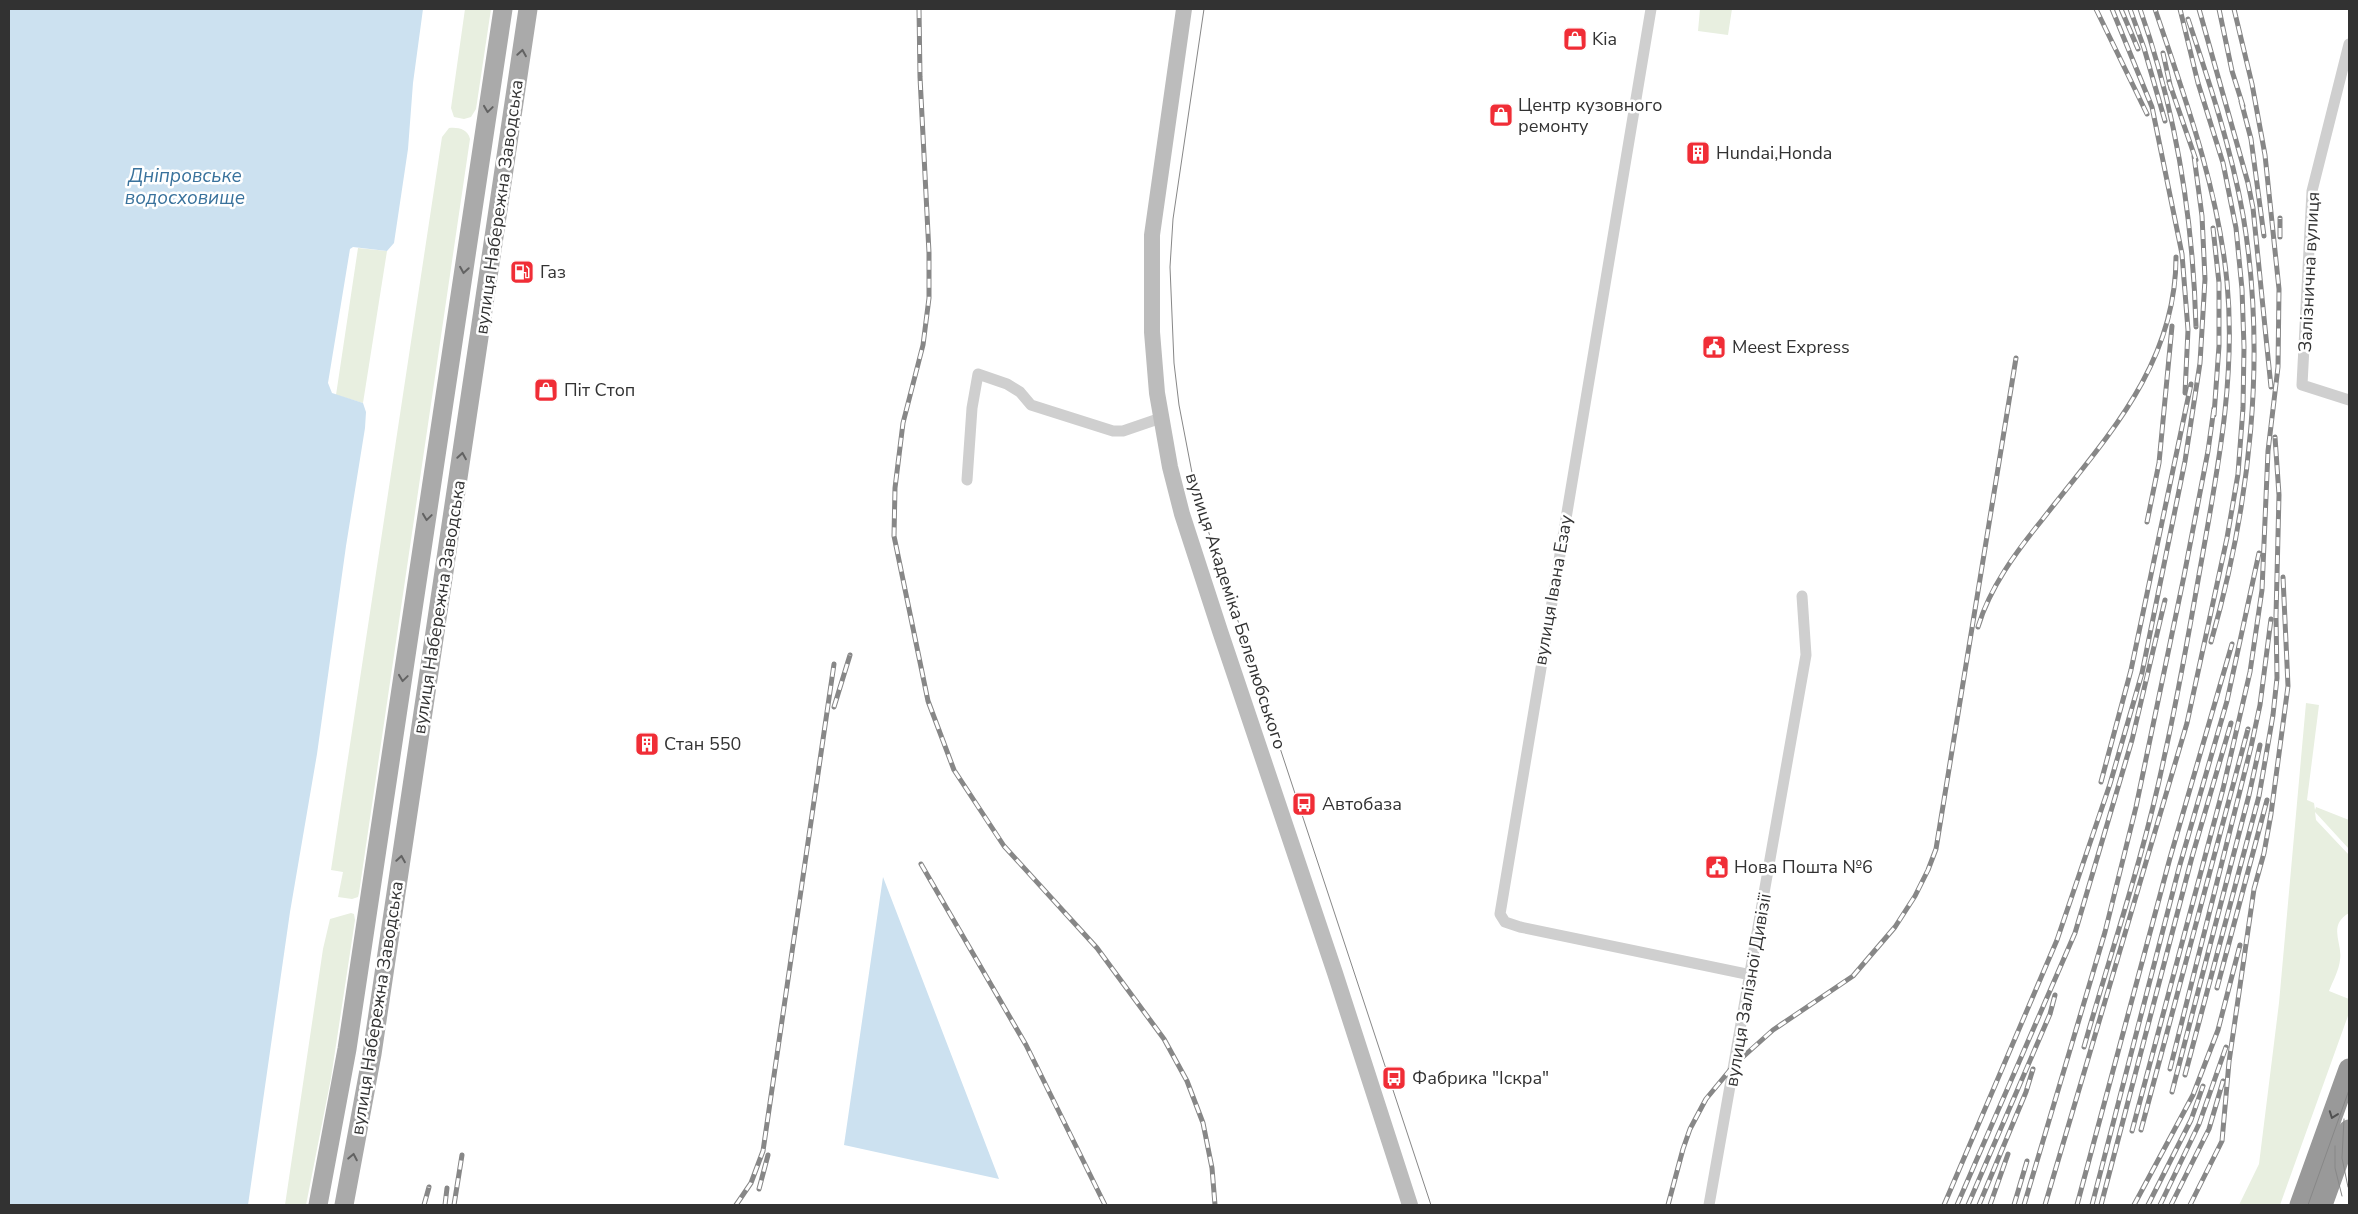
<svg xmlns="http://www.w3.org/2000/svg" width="2358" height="1214" font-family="'Nunito Sans',sans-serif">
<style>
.green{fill:#e8efe0}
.water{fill:#cce1f0}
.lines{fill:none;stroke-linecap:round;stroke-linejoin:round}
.street{stroke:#cfcfcf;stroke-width:11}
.secondary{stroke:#bcbcbc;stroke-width:16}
.primary{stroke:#aaa;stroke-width:19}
.highway{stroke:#999;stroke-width:21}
.tram{stroke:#878787;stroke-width:1}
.rail-casing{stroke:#878787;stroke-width:5}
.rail{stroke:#fff;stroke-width:3;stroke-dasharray:9;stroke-linecap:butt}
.oneway{stroke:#626262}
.oneway2{stroke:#515151}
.labels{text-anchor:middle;stroke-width:5;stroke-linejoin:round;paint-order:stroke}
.poi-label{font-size:18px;fill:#323232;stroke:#fff;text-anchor:start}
.street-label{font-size:18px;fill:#323232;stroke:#fff}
.water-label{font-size:19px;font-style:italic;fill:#39729c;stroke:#fff}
</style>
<rect width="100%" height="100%" fill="#fff"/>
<path class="green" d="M 465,9 L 491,9 L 476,109 L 471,117 L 464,119 L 454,117 L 451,108 Z
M 1700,9 L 1732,9 L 1728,35 L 1698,31 Z
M 449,128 C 458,127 468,129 470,139 L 359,893 L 358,897 L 352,899 L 338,897 L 343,872 L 331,870 L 442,137 Z
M 358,248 L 387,251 L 363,403 L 336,395 Z
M 2306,703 L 2319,705 L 2307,800 L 2314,803 L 2315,810 L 2316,807 L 2349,820 L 2349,849 L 2315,812 L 2316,820 L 2349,855 L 2349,913 C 2327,926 2343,943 2340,960 C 2339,970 2333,981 2329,991 L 2349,999 L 2349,1013 L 2280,1205 L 2239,1205 L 2259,1164 L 2279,1003 Z
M 351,913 L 354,914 L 355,920 L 331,1078 L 306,1205 L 285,1205 L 323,949 L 330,919 Z"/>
<path class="water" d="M 9,9 L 423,9 L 413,83 L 408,149 L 394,243 L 387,251 L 353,247 L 350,249 L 328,383 L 332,393 L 363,403 L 366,412 L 365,428 L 346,546 L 317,754 L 290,912 L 248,1205 L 9,1205 Z
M 883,877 L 999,1179 L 844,1145 Z"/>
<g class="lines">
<path class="street" d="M 1651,9 L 1500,914 L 1505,922 L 1520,927 L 1751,975
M 2349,44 L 2312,191 L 2302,385 L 2349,400
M 967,480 L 972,408 L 978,374 L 1007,384 L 1020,392 L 1031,405 L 1113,431 L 1123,431 L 1161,418
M 1709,1205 L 1806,655 L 1802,596"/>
<path class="secondary" d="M 1184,9 L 1152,235 L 1152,332 L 1157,393 L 1170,467 L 1182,514 L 1220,631 L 1335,973 L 1410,1205"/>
<path class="primary" d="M 318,1205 L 347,1049 L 503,9
M 344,1205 L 372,1054 L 528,9"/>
<path class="highway" d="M 2300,1205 L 2349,1069
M 2322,1205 L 2349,1130"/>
<path class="tram" d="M 1204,9 L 1173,219 L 1170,267 L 1174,363 L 1179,405 L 1193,478 L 1203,515 L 1431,1205
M 2344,1119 L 2342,1158 L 2348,1187
M 2335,1146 L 2335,1168 L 2342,1196
M 2308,1205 L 2349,1090"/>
<g class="rail-casing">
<path id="rail" d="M 919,9 L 920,77 L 929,253 L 929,298 L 923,345 L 903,423 L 895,488 L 894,536 L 928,701 L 954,770 L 1004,846 L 1097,948 L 1164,1039 L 1187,1081 L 1203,1123 L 1212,1168 L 1215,1205
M 2096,9 L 2147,114
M 2112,9 L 2152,107 L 2182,254 L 2188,330 L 2185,393
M 2121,9 L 2138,49
M 2130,9 L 2144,48 L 2165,121
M 2140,9 C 2176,111 2193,219 2196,327
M 2199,9 L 2248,183 L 2253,208 L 2271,387
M 2219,9 L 2232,71 L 2243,106
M 2188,19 C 2210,84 2231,148 2243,215 C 2267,357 2250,505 2211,642
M 2163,53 L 2171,89
M 2169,82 L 2196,160
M 2241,101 L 2251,139 L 2264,236
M 2213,228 L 2219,283 L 2219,346 L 2214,415
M 2280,237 L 2280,218
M 2147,522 L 2159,463 L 2172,326
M 1978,627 C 1990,587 2016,552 2042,520 C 2105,439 2176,366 2176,257
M 834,707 L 850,655
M 2101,782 L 2131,670 L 2191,384
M 921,864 L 1026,1045 L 1105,1205
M 2217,988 L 2267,800
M 2084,1047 C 2111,951 2144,856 2164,758 C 2179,692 2190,625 2202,558 C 2218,467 2236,376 2227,282 C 2218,188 2185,98 2155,9
M 2170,1069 L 2251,747 L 2260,705 L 2271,619
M 2185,1075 L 2259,796 L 2273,715 L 2277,678 L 2276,616 L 2279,495 L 2275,437
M 2172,1092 L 2249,795 L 2260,745
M 2141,1130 L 2248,729
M 2132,1131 L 2223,789 L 2250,672 L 2262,590 L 2268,451 L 2278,367 L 2279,289 L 2265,155 L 2252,84 L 2234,9
M 759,1189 L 768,1155
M 424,1205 L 429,1187
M 445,1205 L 447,1188
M 454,1205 L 462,1155
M 736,1205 L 751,1183 L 763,1151 L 834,664
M 1668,1205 L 1683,1149 L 1690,1129 L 1706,1099 L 1735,1064 L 1773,1030 L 1853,976 L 1895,927 L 1915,896 L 1928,870 L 1936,849 L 2016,358
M 1944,1205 L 2057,940 L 2110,784 L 2142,673 L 2185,461 L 2200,363 L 2205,279 L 2202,216 L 2194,156
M 1957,1205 L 2075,933 L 2132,740 L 2165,600
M 1968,1205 L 2050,1014 L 2055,995
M 1979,1205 L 2026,1092 L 2033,1069
M 1990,1205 L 2008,1154
M 2014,1205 L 2027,1161
M 2024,1205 L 2105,932 L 2136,807 L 2184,576 L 2208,451 L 2214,408
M 2045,1205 L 2187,723 L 2227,538 L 2238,474 L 2243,408 L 2244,347 L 2242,289 L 2236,228 L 2223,163 L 2198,83 L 2180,9
M 2077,1205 L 2170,858 L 2232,644
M 2092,1205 L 2179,868 L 2227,701 L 2259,553
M 2101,1205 L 2192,857 L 2231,723
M 2134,1205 L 2193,1095 L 2218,1030 L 2240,945
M 2148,1205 L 2191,1120 L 2203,1086
M 2160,1205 L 2199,1124 L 2226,1047
M 2171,1205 L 2209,1129 L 2223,1081
M 2190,1205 L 2222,1141 L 2229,1062 L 2254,889 L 2264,853 L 2271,814 L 2288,686 L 2283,577"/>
</g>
<use href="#rail" class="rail"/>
</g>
<defs><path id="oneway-chevron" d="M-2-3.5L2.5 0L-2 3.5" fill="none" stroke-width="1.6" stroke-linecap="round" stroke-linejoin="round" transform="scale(1.25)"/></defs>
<g class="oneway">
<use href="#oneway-chevron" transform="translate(522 53) rotate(-81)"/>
<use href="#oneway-chevron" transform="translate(488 109) rotate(98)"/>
<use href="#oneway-chevron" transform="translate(464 270) rotate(99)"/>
<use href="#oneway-chevron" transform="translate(462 456) rotate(-81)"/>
<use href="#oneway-chevron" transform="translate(427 517) rotate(98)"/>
<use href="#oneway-chevron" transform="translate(403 678) rotate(98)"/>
<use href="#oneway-chevron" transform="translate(401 859) rotate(-81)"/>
<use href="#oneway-chevron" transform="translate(353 1157) rotate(-79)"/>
</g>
<use class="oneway2" href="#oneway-chevron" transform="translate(2333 1115) rotate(110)"/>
<defs>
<g id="shop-square" transform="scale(1.25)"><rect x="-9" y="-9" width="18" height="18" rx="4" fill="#f02d36" stroke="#fff"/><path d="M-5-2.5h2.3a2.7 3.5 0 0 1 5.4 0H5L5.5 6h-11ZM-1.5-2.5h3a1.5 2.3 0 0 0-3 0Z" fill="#fff"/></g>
<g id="building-square" transform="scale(1.25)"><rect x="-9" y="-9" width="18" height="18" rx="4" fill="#f02d36" stroke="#fff"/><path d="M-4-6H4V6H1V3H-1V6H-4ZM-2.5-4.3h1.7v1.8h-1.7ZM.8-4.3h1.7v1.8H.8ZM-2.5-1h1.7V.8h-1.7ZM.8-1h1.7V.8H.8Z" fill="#fff"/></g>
<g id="fuel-square" transform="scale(1.25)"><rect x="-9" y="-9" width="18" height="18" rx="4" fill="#f02d36" stroke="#fff"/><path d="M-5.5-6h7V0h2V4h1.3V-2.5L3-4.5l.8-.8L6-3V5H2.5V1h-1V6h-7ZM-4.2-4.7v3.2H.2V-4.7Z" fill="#fff"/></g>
<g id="civic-square" transform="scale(1.25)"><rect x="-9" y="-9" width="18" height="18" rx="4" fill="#f02d36" stroke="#fff"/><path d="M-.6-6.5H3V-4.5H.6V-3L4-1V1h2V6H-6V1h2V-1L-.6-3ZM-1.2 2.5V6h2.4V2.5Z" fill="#fff"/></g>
<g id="bus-square" transform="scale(1.25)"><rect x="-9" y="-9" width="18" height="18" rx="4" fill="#f02d36" stroke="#fff"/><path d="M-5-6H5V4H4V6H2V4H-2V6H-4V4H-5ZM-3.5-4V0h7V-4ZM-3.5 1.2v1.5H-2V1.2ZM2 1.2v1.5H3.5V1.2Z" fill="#fff"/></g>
</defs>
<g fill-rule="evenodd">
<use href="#shop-square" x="1575" y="39"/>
<use href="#shop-square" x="1501" y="115"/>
<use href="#building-square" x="1698" y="153"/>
<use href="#fuel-square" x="522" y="272"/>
<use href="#civic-square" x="1714" y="347"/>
<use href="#shop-square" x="546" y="390"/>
<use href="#building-square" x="647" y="744"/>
<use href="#bus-square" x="1304" y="804"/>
<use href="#civic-square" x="1717" y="867"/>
<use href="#bus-square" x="1394" y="1078"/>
</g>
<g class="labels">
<g class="poi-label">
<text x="1592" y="45">Kia</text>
<text x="1518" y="111">Центр кузовного<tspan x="1518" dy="21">ремонту</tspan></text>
<text x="1716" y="159">Hundai,Honda</text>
<text x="540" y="278">Газ</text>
<text x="1732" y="353">Meest Express</text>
<text x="564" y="396">Піт Стоп</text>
<text x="664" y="750">Стан 550</text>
<text x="1322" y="810">Автобаза</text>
<text x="1734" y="873">Нова Пошта №6</text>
<text x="1412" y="1084">Фабрика "Іскра"</text>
</g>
<g class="street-label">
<text transform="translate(499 207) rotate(-82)" y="6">вулиця Набережна Заводська</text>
<text transform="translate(2309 272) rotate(-87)" y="6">Залізнична вулиця</text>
<text transform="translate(1553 590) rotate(-80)" y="6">вулиця Івана Езау</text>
<text transform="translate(439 607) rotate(-81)" y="6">вулиця Набережна Заводська</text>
<text transform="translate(1236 611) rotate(72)" y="6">вулиця Академіка Белелюбського</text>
<text transform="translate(1748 990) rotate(-80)" y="6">вулиця Залізної Дивізії</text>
<text transform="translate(377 1008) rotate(-81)" y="6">вулиця Набережна Заводська</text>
</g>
<g class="water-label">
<text x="185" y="182">Дніпровське<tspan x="185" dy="22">водосховище</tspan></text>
</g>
</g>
<rect width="2358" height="1214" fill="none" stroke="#323232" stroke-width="20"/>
</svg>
